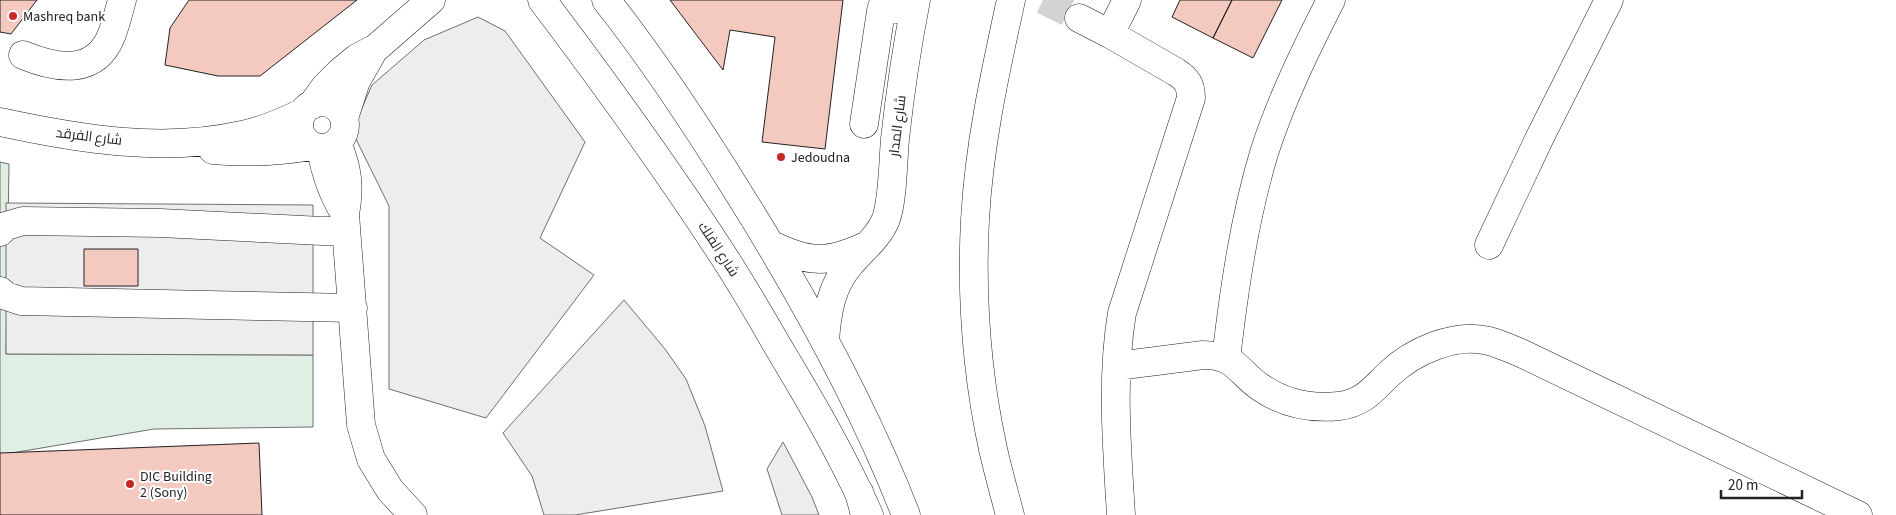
<svg xmlns="http://www.w3.org/2000/svg" width="1896" height="515" font-family="'Source Sans 3',Cairo,sans-serif">
<style>
.green{fill:#e0efe3;stroke:#6f6f6f}
.parking{fill:#ededed;stroke:#6f6f6f}
.building{fill:#f3c9c0;stroke:#222}
.lines{fill:none;stroke-linecap:round;stroke-linejoin:round}
.minor-tunnel{stroke:#d3d3d3;stroke-width:28;stroke-dasharray:28 14;stroke-linecap:butt}
.minor-casing{stroke:#222;stroke-width:29}
.major-casing{stroke:#222;stroke-width:29}
.highway-casing{stroke:#222;stroke-width:29}
.minor{stroke:#fff;stroke-width:28}
.major{stroke:#fff;stroke-width:28}
.highway{stroke:#fff;stroke-width:28}
.poi-dot{fill:#c62828;stroke:#fff;stroke-width:2}
.labels{text-anchor:middle;stroke-width:4;stroke-linejoin:round;paint-order:stroke}
.poi-label{font-size:14px;fill:#222;stroke:#fff;text-anchor:start}
.street-label{font-size:14px;fill:#222;stroke:#fff}
</style>
<rect width="100%" height="100%" fill="#fff"/>
<path class="green" d="M 0,162 L 9,164 L 6,354 L 313,355 L 313,427 L 154,429 L 0,455 Z"/>
<path class="parking" d="M 478,17 L 505,31 L 585,142 L 540,238 L 594,275 L 486,418 L 389,389 L 389,206 L 352,131 L 372,85 L 424,40 Z
M 6,203 L 313,205 L 313,355 L 6,354 Z
M 624,300 L 665,349 L 686,379 L 705,426 L 723,491 L 575,515 L 544,515 L 532,476 L 503,433 Z
M 783,442 L 812,497 L 819,515 L 782,515 L 767,469 Z"/>
<path class="building" d="M 0,0 L 37,0 L 11,34 L 0,32 Z
M 189,0 L 357,0 L 260,76 L 218,76 L 165,65 L 170,28 Z
M 670,0 L 843,0 L 825,149 L 762,142 L 775,37 L 730,30 L 723,70 Z
M 1180,0 L 1232,0 L 1213,38 L 1172,17 Z
M 1232,0 L 1282,0 L 1253,58 L 1213,38 Z
M 84,249 L 138,249 L 138,286 L 84,286 Z
M 259,443 L 262,515 L 0,515 L 0,453 Z"/>
<g class="lines">
<path class="minor-tunnel" d="M 1043,0 L 1079,18"/>
<g class="minor-casing">
<path id="minor" d="M 542,0 C 607,86 670,173 728,263 C 745,290 761,317 777,345 C 810,400 843,456 869,515
M 606,0 C 656,63 699,129 741,197 C 804,298 863,404 906,515
M 1079,18 L 1110,34 L 1176,72 C 1187,79 1191,85 1191,98 L 1122,313 C 1111,377 1117,450 1121,515
M 1110,34 L 1127,0
M 23,55 C 57,69 96,76 112,34 C 116,23 119,11 122,0
M299 125a23 23 0 1 1 46 0a23 23 0 1 1-46 0Z
M 312,105 L 325,87 L 340,72 L 357,58 L 376,48 L 431,0
M 344,118 L 356,81 L 372,53
M 0,122 C 78,139 163,153 242,135 C 263,131 283,122 302,113
M 864,124 L 881,11 L 882,7 L 886,6 L 913,13
M 337,143 C 348,169 350,187 345,214 L 361,425 L 371,459 L 390,490 L 413,515
M 321,148 C 325,173 332,193 345,214
M 213,150 C 247,153 278,152 311,146
M 0,232 L 6,226 L 23,221 L 160,223 L 322,231 L 346,230
M 770,244 C 808,263 827,264 866,246
M 1489,245 L 1540,137 L 1609,0
M 0,291 L 6,296 L 21,301 L 353,308
M 825,341 C 827,313 831,285 851,263 C 863,249 879,237 886,219 C 893,199 893,161 895,139 C 900,93 907,46 916,0
M 1226,359 C 1234,290 1244,220 1264,153 C 1281,100 1306,49 1331,0
M 1117,366 L 1203,355 C 1236,355 1237,371 1260,387 C 1283,403 1311,409 1339,406 C 1364,403 1373,389 1389,374 C 1413,351 1456,332 1489,341 C 1500,344 1511,349 1521,353 L 1858,515"/>
</g>
<g class="major-casing">
<path id="major" d="M 1010,515 C 1004,493 998,471 993,449 C 977,375 971,296 975,220 C 979,145 995,73 1011,0"/>
</g>
<g class="highway-casing">
<path id="highway" d="M 859,492 L 865,515"/>
</g>
<use href="#minor" class="minor"/>
<use href="#major" class="major"/>
<use href="#highway" class="highway"/>
</g>
<g class="poi-dot">
<circle cx="13" cy="16" r="5"/>
<circle cx="781" cy="157" r="5"/>
<circle cx="130" cy="484" r="5"/>
</g>
<g class="labels">
<g class="poi-label">
<text x="23" y="21">Mashreq bank</text>
<text x="791" y="162">Jedoudna</text>
<text x="140" y="481">DIC Building<tspan x="140" dy="16">2 (Sony)</tspan></text>
</g>
<g class="street-label">
<text transform="translate(897 126) rotate(-83)" y="5">شارع المدار</text>
<text transform="translate(89 136) rotate(7)" y="5">شارع الفرقد</text>
<text transform="translate(719 249) rotate(57)" y="5">شارع الفلك</text>
</g>
</g>
<path d="M1721 490v8h81v-8" fill="none" stroke="#222222" stroke-width="2.5"/>
<text x="1728" y="490" font-size="15" fill="#222222" stroke="#ffffff" stroke-width="4" paint-order="stroke">20 m</text>
</svg>
